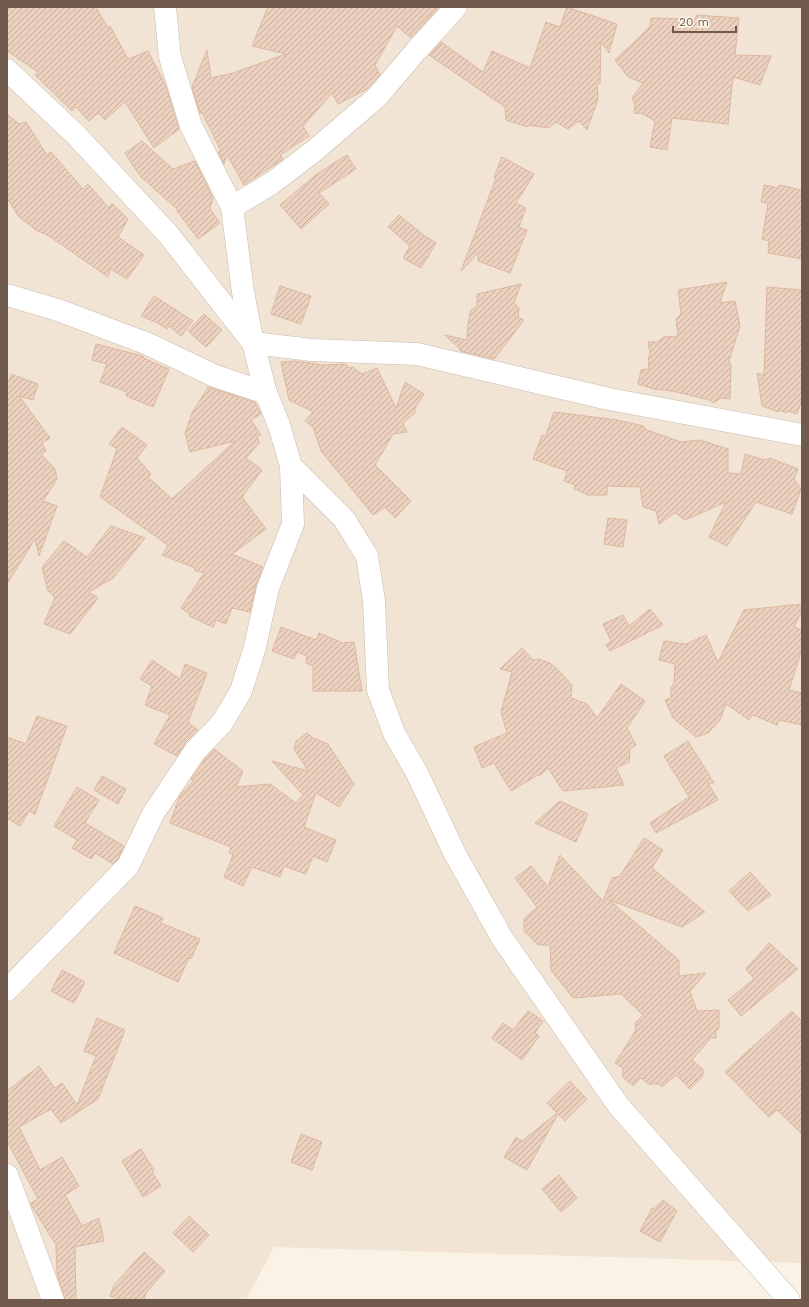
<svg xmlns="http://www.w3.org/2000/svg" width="809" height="1307" font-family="'Work Sans',sans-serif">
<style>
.residential{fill:#f1e4d4}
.building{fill:url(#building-hatch);stroke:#ddb8a1}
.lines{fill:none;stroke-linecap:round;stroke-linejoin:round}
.minor-casing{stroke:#cabaac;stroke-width:23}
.minor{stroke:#fff;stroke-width:22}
</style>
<defs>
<pattern id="building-hatch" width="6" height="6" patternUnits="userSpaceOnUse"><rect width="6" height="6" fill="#ecd1bf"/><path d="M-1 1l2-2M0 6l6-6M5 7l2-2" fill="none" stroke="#c4ad9d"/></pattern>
</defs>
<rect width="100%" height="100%" fill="#faf2e5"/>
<path class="residential" d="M 7,7 L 802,7 L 802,1263 L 274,1247 L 246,1300 L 7,1300 Z"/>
<path class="building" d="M 7,7 L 96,7 L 108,28 L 110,26 L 128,59 L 148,51 L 166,86 L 179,129 L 154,148 L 125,102 L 105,120 L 98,113 L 89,121 L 76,107 L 72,111 L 35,75 L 38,72 L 7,51 Z
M 268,7 L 439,7 L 411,38 L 397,26 L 375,65 L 380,75 L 367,89 L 338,104 L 332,93 L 303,126 L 309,136 L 280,155 L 283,159 L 244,185 L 227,155 L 224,164 L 218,152 L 221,151 L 202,112 L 200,114 L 192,87 L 207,50 L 211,78 L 233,73 L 286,54 L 252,46 Z
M 567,7 L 617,24 L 609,53 L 601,42 L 600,84 L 597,84 L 598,99 L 587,130 L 579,121 L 568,129 L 556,122 L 549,128 L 528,125 L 527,127 L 506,120 L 505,107 L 429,55 L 441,42 L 483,72 L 492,51 L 530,68 L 546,22 L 560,27 Z
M 696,15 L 739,18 L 735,55 L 771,56 L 760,85 L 733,77 L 728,124 L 672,118 L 667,150 L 650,147 L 655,121 L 643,114 L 634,113 L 635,104 L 632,98 L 643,83 L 628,77 L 615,60 L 650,27 L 651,18 L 696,19 Z
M 7,114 L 19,124 L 26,122 L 47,155 L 51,152 L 83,189 L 88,184 L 109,208 L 112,203 L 128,219 L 118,237 L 144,255 L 127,279 L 111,269 L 108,277 L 49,236 L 36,230 L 19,217 L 7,198 Z
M 142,141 L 173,169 L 195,161 L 213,198 L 210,209 L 220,223 L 198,239 L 177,211 L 178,210 L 140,176 L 125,153 Z
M 347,155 L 356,169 L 319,193 L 329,204 L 301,229 L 280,205 L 317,174 Z
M 502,157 L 534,174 L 516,203 L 526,208 L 519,227 L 527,230 L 510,273 L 478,261 L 478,253 L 461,271 L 496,178 L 494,177 Z
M 764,185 L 779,188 L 779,185 L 802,190 L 802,259 L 768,253 L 769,241 L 762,239 L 768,203 L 761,202 Z
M 399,215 L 422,234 L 436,243 L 421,268 L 403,258 L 410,246 L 388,227 Z
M 727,282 L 720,303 L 735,301 L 740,326 L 729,361 L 731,365 L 730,399 L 721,398 L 713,403 L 709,400 L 677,392 L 658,389 L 657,390 L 638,384 L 641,370 L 649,369 L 648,359 L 650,353 L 648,342 L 657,342 L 664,337 L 678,336 L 676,319 L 681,314 L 678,290 Z
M 521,284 L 514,303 L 519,308 L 518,317 L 524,320 L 494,359 L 460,351 L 460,349 L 445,335 L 467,340 L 468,323 L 471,310 L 477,306 L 477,294 Z
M 280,286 L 311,296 L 301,324 L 271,314 Z
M 767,287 L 802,290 L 802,399 L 797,414 L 787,411 L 786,413 L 779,410 L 778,412 L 762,406 L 757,373 L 764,375 Z
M 154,296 L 193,321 L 181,336 L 169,326 L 167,329 L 158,323 L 141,316 Z
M 204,314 L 222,330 L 206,347 L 188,331 Z
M 96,344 L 143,356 L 143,358 L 169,369 L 153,407 L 126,396 L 127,392 L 100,382 L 107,364 L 92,360 Z
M 295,361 L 323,365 L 345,364 L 350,368 L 353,367 L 362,374 L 377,368 L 396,408 L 405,382 L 424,394 L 415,408 L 415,413 L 403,423 L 407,432 L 393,434 L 375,465 L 411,501 L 395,518 L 385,507 L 373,515 L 321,451 L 313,427 L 305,421 L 313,412 L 289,400 L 281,362 Z
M 11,374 L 38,384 L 33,400 L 19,396 L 50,438 L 42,443 L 46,451 L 41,454 L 55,469 L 57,479 L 43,501 L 57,506 L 39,556 L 35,539 L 7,584 L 7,379 L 9,382 Z
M 208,387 L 255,402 L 261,414 L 251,420 L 261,435 L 257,436 L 259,443 L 246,458 L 262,470 L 242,497 L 266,529 L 232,554 L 263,567 L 256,585 L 250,612 L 232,608 L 226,624 L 216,620 L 213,627 L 189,616 L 190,614 L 181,608 L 204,573 L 194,570 L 195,568 L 162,555 L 168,545 L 100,497 L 117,449 L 109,444 L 122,427 L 147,445 L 137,458 L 151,474 L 148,477 L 172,499 L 235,441 L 190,452 L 185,433 L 192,413 Z
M 554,412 L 617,420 L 644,426 L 644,429 L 681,442 L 700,440 L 728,449 L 728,473 L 741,474 L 745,454 L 765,460 L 770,458 L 798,469 L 794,479 L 801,489 L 792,514 L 756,502 L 727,546 L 709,537 L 726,502 L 685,520 L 675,513 L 659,524 L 656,511 L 643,507 L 640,487 L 607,486 L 607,495 L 588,495 L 574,489 L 575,485 L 564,481 L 567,471 L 533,459 L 542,435 L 545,437 Z
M 608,518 L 627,520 L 623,547 L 604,544 Z
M 111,526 L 145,538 L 113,578 L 89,592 L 98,598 L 70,634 L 44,624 L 55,597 L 48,591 L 42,567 L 64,541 L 87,557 Z
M 802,604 L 802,611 L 794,627 L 802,630 L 802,649 L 789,690 L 802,693 L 802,725 L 779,720 L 777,725 L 753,715 L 749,720 L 726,704 L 720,720 L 708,733 L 696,737 L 673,718 L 665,700 L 671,698 L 671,688 L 674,683 L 675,664 L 659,660 L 664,641 L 686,644 L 706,635 L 718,662 L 744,610 Z
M 650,609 L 663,625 L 610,651 L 606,645 L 611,641 L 603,624 L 623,615 L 629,626 Z
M 281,627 L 316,640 L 319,633 L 343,643 L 354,642 L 362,691 L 313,691 L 313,666 L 306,663 L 307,656 L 297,652 L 294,659 L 272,651 Z
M 522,648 L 533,660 L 539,659 L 550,663 L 558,670 L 572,685 L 571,698 L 587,704 L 597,718 L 621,684 L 645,701 L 627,728 L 636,745 L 630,749 L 629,762 L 616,768 L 624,785 L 563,791 L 548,768 L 539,776 L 538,775 L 511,791 L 494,763 L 482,768 L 474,747 L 507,733 L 501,712 L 512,672 L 500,669 Z
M 152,660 L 180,679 L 185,664 L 207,673 L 188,722 L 198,730 L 186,742 L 177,756 L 154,744 L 170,715 L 145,705 L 152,686 L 140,679 Z
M 37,716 L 67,726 L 35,814 L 29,811 L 20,826 L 7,818 L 7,737 L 26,744 Z
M 307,733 L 313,738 L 328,744 L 354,784 L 339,807 L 316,793 L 304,827 L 336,840 L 327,862 L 313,856 L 306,874 L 284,866 L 280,877 L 252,867 L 243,886 L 224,877 L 233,855 L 229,853 L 231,847 L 170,823 L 180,795 L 193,781 L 191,779 L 205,759 L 214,749 L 243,771 L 236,787 L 270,784 L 296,803 L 303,795 L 272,761 L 308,771 L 294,749 L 296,741 Z
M 688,741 L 714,783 L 708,783 L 718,800 L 656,833 L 650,823 L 689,797 L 664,756 Z
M 102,776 L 126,789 L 118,804 L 94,790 Z
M 77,787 L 99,800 L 85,823 L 124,846 L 118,859 L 113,864 L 95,853 L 91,859 L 72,848 L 77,840 L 54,826 Z
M 560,801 L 588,814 L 576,842 L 535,823 Z
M 644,838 L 663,850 L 652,868 L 705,912 L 682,927 L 609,900 L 679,960 L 679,976 L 706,973 L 690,991 L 697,1011 L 719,1010 L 719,1028 L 716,1031 L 716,1038 L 711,1038 L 692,1060 L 703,1069 L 703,1076 L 690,1089 L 676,1075 L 662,1087 L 659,1084 L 648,1084 L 641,1078 L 633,1086 L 623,1077 L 623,1068 L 615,1063 L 636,1030 L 635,1023 L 643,1015 L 621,994 L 573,998 L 551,970 L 550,945 L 538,945 L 524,931 L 524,919 L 537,907 L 515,878 L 531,866 L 548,887 L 560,855 L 603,901 L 612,878 L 620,876 Z
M 750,872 L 771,895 L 748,911 L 729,891 Z
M 135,906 L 163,918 L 161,923 L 200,939 L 191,959 L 189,958 L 178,982 L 114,953 Z
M 769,943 L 798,969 L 741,1016 L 728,1000 L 754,979 L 746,969 Z
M 62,970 L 85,982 L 74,1003 L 51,991 Z
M 528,1011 L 543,1021 L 535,1033 L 539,1036 L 522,1060 L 492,1038 L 503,1023 L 513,1030 Z
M 792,1011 L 802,1021 L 802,1134 L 777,1110 L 769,1117 L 725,1072 Z
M 97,1018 L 125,1030 L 98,1099 L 61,1123 L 51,1109 L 19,1127 L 40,1170 L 62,1157 L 79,1186 L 65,1195 L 82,1226 L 99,1218 L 104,1241 L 75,1247 L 76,1300 L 65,1300 L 57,1274 L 56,1245 L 31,1205 L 31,1203 L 38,1199 L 7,1141 L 7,1091 L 39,1066 L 55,1088 L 62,1083 L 77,1105 L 96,1056 L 84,1051 Z
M 570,1081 L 587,1099 L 565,1121 L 558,1114 L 527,1170 L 504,1157 L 516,1137 L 522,1141 L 557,1113 L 547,1103 Z
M 301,1134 L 322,1142 L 312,1170 L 291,1162 Z
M 141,1149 L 154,1170 L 152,1172 L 161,1186 L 143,1197 L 122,1161 Z
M 559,1175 L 577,1198 L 561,1212 L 542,1189 Z
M 663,1200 L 677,1211 L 660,1242 L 640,1231 L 652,1208 L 654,1209 Z
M 189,1216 L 209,1235 L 193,1252 L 173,1233 Z
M 144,1252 L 165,1271 L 146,1293 L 144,1300 L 123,1300 L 110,1296 L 114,1285 Z"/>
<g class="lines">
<g class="minor-casing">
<path id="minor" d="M 165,7 L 170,57 L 191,126 L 232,207 L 243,292 L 253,343 L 266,393 L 279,425 L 291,466 L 344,519 L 367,556 L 374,601 L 378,690 L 394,733 L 417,773 L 455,854 L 502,938 L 618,1105 L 789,1300
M 7,70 L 76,135 L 168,234 L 253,343 L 312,350 L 417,354 L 609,399 L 802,435
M 232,207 L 272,183 L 314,151 L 377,97 L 416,51 L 456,7
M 7,295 L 58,310 L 148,344 L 215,376 L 266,393
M 7,990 L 128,866 L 153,814 L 195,751 L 222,723 L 241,691 L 255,647 L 268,588 L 293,524 L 291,466
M 7,1175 L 53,1300"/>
</g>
<use href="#minor" class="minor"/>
</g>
<rect width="809" height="1307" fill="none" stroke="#70594d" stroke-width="16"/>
<path d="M673 26v6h63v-6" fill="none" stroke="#70594d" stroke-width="2"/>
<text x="679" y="26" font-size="12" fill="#70594d" stroke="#fdf6eb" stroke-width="3" paint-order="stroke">20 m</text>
</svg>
